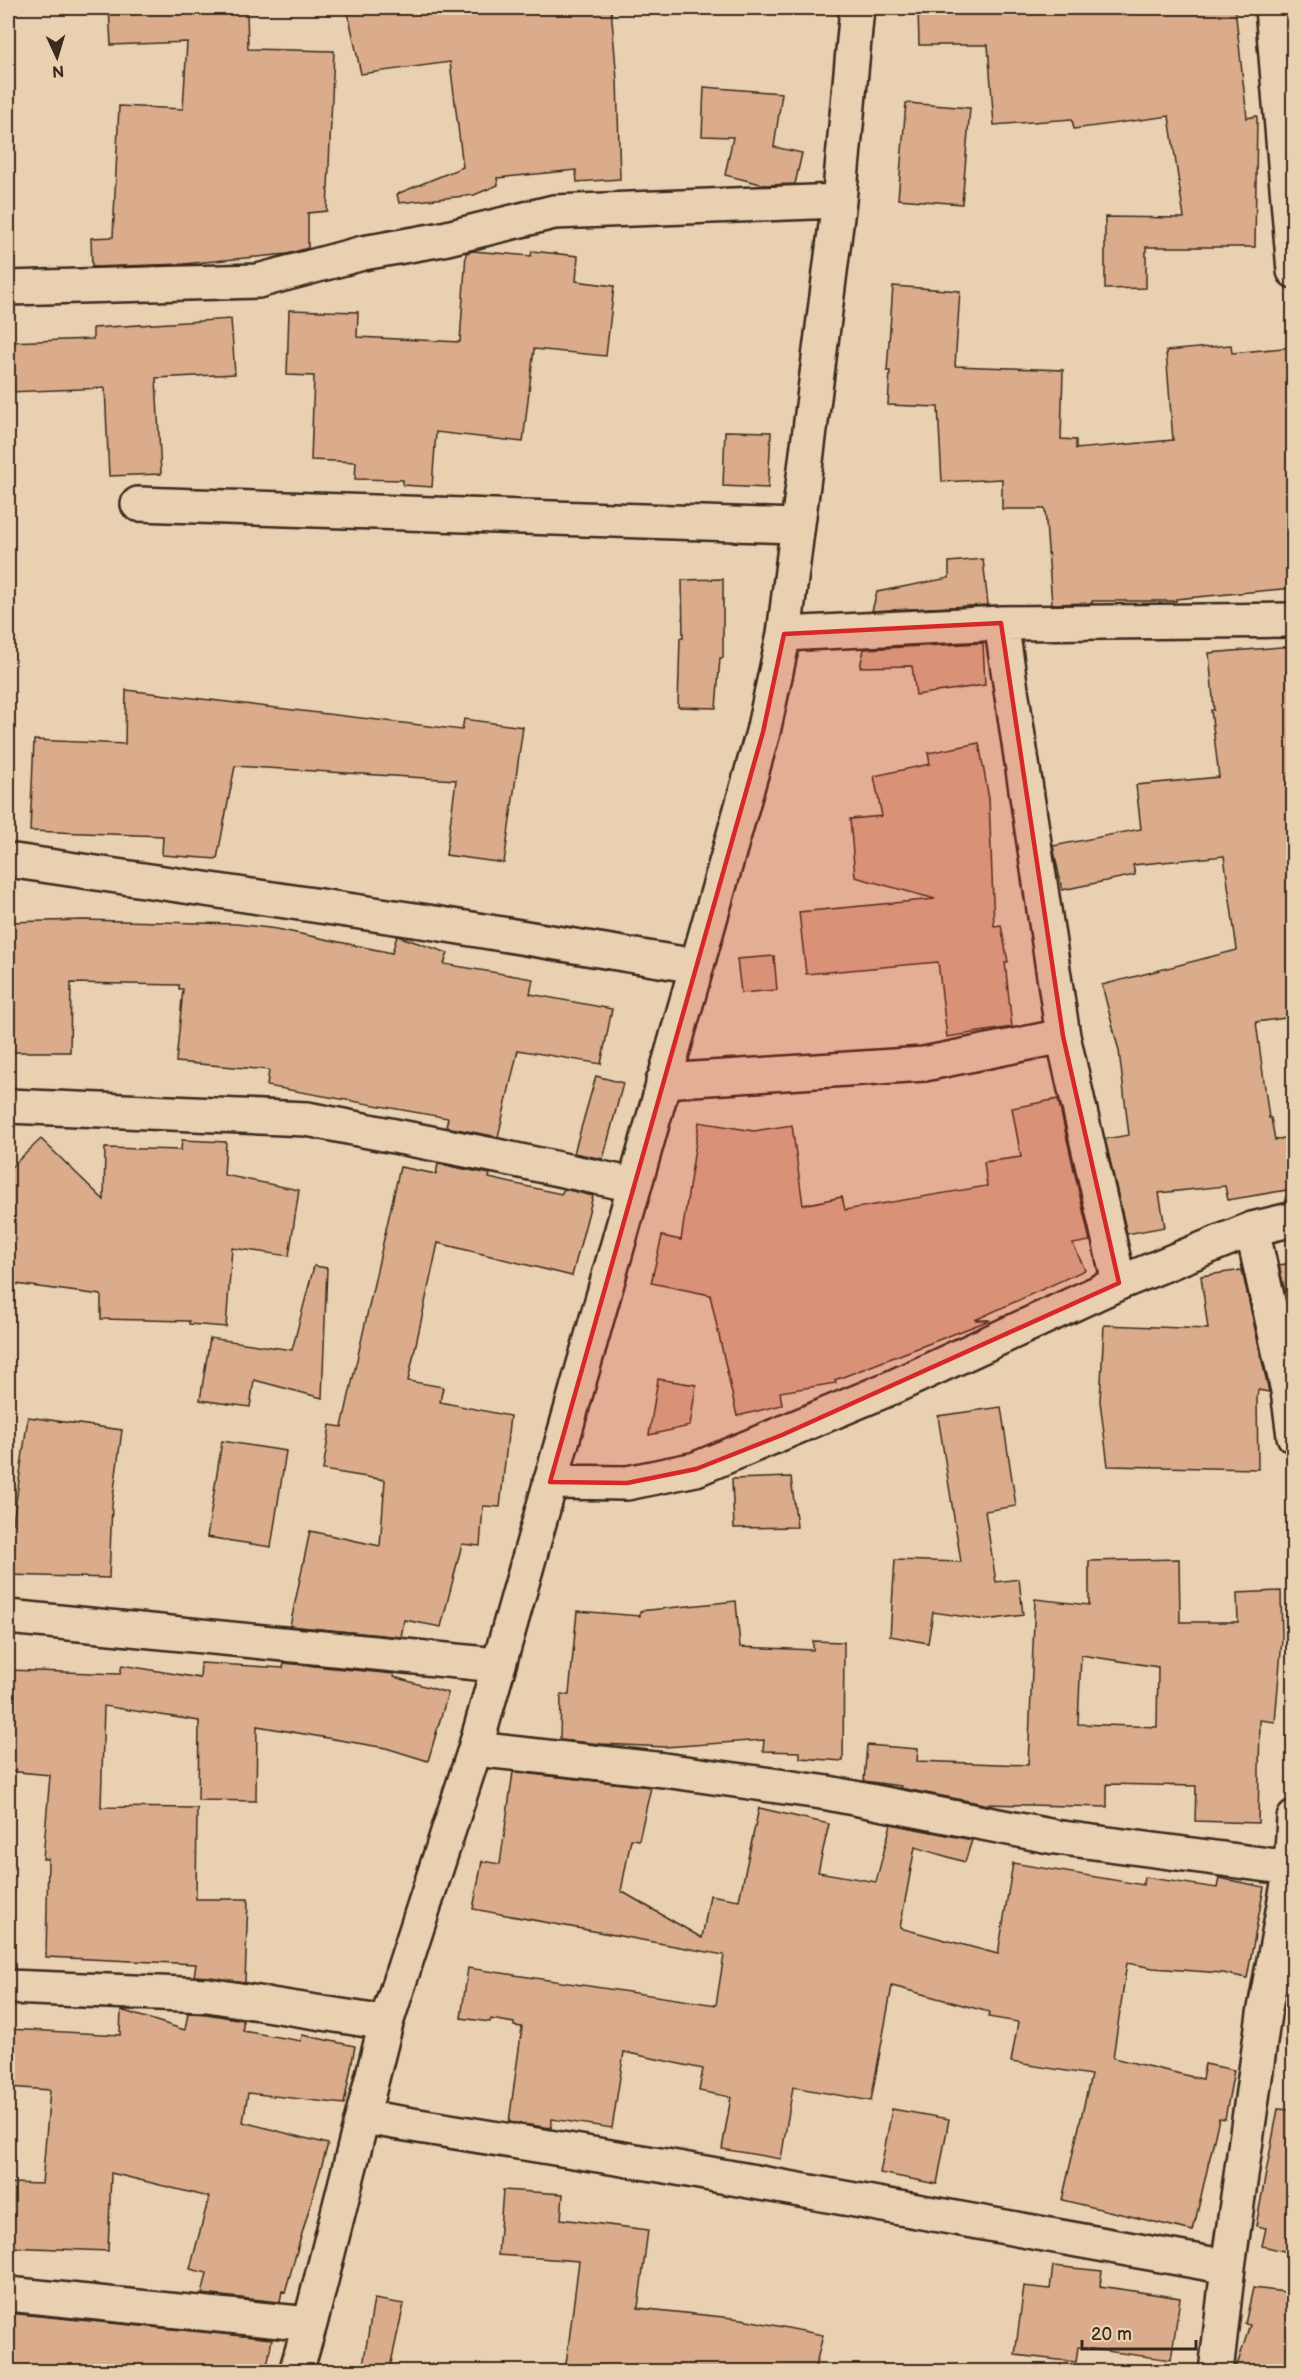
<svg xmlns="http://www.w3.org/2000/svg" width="1301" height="2379" font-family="'Balsamiq Sans',sans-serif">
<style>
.building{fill:#daac8b;stroke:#3b2a1e;stroke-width:1.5;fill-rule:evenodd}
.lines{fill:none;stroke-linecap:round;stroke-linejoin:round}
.minor-casing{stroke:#3b2a1e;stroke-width:38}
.minor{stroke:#e8d0b0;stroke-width:33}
.marked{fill:#d62828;fill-opacity:0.2;stroke:#d62828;stroke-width:4.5;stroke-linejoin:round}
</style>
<rect width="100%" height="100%" fill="#e8d0b0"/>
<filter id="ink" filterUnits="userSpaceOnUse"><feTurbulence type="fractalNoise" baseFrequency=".0167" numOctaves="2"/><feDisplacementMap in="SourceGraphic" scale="12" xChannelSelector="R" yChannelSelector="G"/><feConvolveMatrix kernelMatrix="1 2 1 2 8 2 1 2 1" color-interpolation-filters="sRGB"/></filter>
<g filter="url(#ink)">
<path class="building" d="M 109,8 L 175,8 L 176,12 L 247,11 L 248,49 L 334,51 L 327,211 L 308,213 L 308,248 L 287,254 L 184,264 L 92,267 L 91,238 L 113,237 L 119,106 L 183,109 L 187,42 L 111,45 Z
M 347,8 L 611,8 L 617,80 L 620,179 L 577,182 L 576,170 L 497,178 L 498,185 L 474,195 L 399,203 L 397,194 L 463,167 L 450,62 L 361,74 Z
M 918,8 L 1235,8 L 1247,118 L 1257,116 L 1255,247 L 1146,247 L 1146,288 L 1105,289 L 1105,217 L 1184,218 L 1169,116 L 1074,129 L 1072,119 L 994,125 L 988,45 L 919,45 Z
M 704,87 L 782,93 L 774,147 L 802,153 L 795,184 L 765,185 L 725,175 L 733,137 L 702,136 Z
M 906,103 L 970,108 L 962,204 L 898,199 Z
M 473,251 L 531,256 L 532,251 L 578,256 L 576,281 L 614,286 L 606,356 L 534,349 L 523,442 L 436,432 L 432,487 L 403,485 L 403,480 L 355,479 L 356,462 L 311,460 L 314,376 L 287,375 L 289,310 L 358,312 L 357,337 L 460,342 L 466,253 Z
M 893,286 L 960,291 L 955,366 L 1063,370 L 1061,439 L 1076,440 L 1076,449 L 1173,440 L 1166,351 L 1231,345 L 1232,353 L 1293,347 L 1293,588 L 1176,599 L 1176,601 L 1092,601 L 1092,603 L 1052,604 L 1045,509 L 1002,509 L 1002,479 L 942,482 L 938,407 L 888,405 L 890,371 L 887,371 Z
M 231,319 L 235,374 L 156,378 L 161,474 L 109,476 L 105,388 L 8,392 L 8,342 L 93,339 L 93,328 Z
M 725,431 L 771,432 L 768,488 L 723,486 Z
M 983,559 L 988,605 L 872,611 L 877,592 L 949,578 L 949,562 Z
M 723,579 L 723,658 L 720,658 L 716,708 L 678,707 L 680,638 L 683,638 L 682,580 Z
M 983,643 L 985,685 L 916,695 L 912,666 L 860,667 L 864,649 Z
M 1293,646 L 1293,1017 L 1256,1022 L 1269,1118 L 1271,1118 L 1275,1140 L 1293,1136 L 1293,1189 L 1228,1200 L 1225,1186 L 1159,1193 L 1165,1227 L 1127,1234 L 1105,1139 L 1129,1135 L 1119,1051 L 1102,985 L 1237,950 L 1224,856 L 1133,865 L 1135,875 L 1062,890 L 1053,846 L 1141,829 L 1136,785 L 1219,777 L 1211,710 L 1214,710 L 1209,653 Z
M 126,690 L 462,730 L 464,719 L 523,727 L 504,863 L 446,855 L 456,780 L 235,766 L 217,859 L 162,855 L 163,836 L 30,831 L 34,740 L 125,744 Z
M 979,743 L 989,799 L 994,926 L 1001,925 L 1008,962 L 1005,962 L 1012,1027 L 947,1037 L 938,962 L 806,974 L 799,912 L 935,899 L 855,877 L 850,819 L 882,816 L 874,776 L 930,764 L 928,753 Z
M 84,920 L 236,924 L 277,929 L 392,953 L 397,936 L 448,953 L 444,964 L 533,979 L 530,994 L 612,1009 L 601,1064 L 518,1050 L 498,1137 L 446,1127 L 448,1118 L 267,1086 L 269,1070 L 176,1062 L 183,989 L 179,989 L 179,985 L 71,983 L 70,1052 L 8,1052 L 8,922 Z
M 774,956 L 777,990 L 741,993 L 737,959 Z
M 596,1076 L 623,1083 L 603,1159 L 574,1153 Z
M 1058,1099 L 1090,1241 L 1073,1244 L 1085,1270 L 975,1320 L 990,1320 L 835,1380 L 836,1383 L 780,1392 L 782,1405 L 737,1416 L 710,1295 L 651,1283 L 662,1236 L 681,1240 L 699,1122 L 754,1131 L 792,1125 L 803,1205 L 842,1197 L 845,1210 L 987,1186 L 984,1162 L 1021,1157 L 1012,1108 Z
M 41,1139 L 104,1200 L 105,1148 L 181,1150 L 182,1140 L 226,1142 L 224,1175 L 299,1190 L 289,1256 L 232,1248 L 226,1327 L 189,1324 L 189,1321 L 101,1319 L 101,1295 L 8,1283 L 8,1170 Z
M 438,1164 L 490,1174 L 489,1178 L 561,1194 L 564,1189 L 593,1196 L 572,1276 L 438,1243 L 408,1381 L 443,1387 L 440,1402 L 510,1416 L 500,1507 L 483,1506 L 480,1546 L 462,1544 L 441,1627 L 404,1620 L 401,1637 L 290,1626 L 310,1531 L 380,1546 L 385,1480 L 323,1470 L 330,1425 L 342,1427 L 400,1167 L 436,1174 Z
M 1293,1263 L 1293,1329 L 1279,1265 Z
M 314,1266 L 327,1268 L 322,1398 L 254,1380 L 250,1407 L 200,1400 L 210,1338 L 292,1350 Z
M 1242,1270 L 1269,1392 L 1258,1390 L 1257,1397 L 1258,1469 L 1108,1466 L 1100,1401 L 1104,1325 L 1208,1329 L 1201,1276 Z
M 658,1379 L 696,1385 L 690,1426 L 649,1435 Z
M 1001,1407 L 1016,1506 L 985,1511 L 996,1582 L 1019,1579 L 1023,1615 L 986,1620 L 933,1612 L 928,1643 L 890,1636 L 895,1560 L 961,1562 L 938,1416 Z
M 28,1417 L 122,1430 L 112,1505 L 109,1578 L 8,1575 L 8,1523 L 13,1523 Z
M 222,1441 L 286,1451 L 271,1547 L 207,1537 Z
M 791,1477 L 797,1527 L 734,1528 L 732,1479 Z
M 1179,1559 L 1180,1622 L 1238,1622 L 1237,1593 L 1281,1591 L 1282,1639 L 1275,1722 L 1260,1720 L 1258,1823 L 1195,1821 L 1196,1786 L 1107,1784 L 1107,1807 L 984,1804 L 900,1788 L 901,1786 L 864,1781 L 867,1745 L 918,1749 L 917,1761 L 1028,1765 L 1035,1599 L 1089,1605 L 1089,1561 ZM 1081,1655 L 1158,1667 L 1157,1727 L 1078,1724 Z
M 736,1601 L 740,1647 L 813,1650 L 813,1641 L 844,1642 L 843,1761 L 800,1758 L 800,1752 L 763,1751 L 764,1740 L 665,1747 L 602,1744 L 560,1740 L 561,1695 L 569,1695 L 577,1611 L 640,1616 L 640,1611 Z
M 201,1663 L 283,1668 L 284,1663 L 394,1674 L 394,1677 L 448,1693 L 428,1761 L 386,1748 L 257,1726 L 256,1801 L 198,1800 L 199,1721 L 104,1706 L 101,1807 L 197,1808 L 196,1899 L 248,1899 L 245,1982 L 194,1976 L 196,1964 L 46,1957 L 48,1859 L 43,1859 L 50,1775 L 8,1771 L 8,1670 L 120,1674 L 122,1665 L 200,1678 Z
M 513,1772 L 651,1787 L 639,1840 L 631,1839 L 621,1891 L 702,1938 L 710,1895 L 739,1900 L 759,1808 L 829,1824 L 818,1872 L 876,1882 L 891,1824 L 972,1840 L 965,1862 L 915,1847 L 900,1928 L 998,1954 L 1013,1863 L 1143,1885 L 1144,1877 L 1217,1888 L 1219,1878 L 1264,1887 L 1247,1978 L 1223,1973 L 1153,1968 L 1127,1963 L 1113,2058 L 1202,2079 L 1205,2064 L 1234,2070 L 1225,2119 L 1219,2118 L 1193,2231 L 1062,2200 L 1091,2075 L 1011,2062 L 1018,2022 L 988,2017 L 989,2012 L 892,1986 L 871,2101 L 793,2087 L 781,2159 L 722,2149 L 731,2097 L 699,2091 L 703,2069 L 624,2052 L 612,2128 L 552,2119 L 551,2128 L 509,2122 L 522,2027 L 514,2026 L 514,2023 L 491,2019 L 490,2022 L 461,2018 L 468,1968 L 716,2005 L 724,1955 L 473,1909 L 482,1861 L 500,1864 Z
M 121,2010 L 185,2030 L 188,2013 L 206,2014 L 243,2020 L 243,2031 L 301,2041 L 302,2035 L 355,2046 L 344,2104 L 248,2093 L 243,2122 L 328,2144 L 285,2292 L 282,2291 L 280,2302 L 202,2294 L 207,2273 L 190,2269 L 209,2197 L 111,2173 L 108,2251 L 8,2247 L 10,2183 L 42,2184 L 50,2090 L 8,2087 L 8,2029 L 120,2035 Z
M 892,2109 L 949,2119 L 937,2184 L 880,2173 Z
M 1278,2109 L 1293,2110 L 1293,2253 L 1262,2246 L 1266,2228 L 1256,2226 Z
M 503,2190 L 563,2194 L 561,2219 L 648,2230 L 638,2308 L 742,2319 L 823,2335 L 814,2372 L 565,2372 L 579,2261 L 498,2255 Z
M 1053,2266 L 1102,2271 L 1100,2286 L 1180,2298 L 1171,2360 L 1078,2347 L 1076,2362 L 1015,2355 L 1024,2286 L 1050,2289 Z
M 1253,2288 L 1293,2293 L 1293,2359 L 1290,2372 L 1235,2372 L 1250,2325 L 1245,2324 Z
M 374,2299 L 404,2304 L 389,2372 L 362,2372 Z
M 8,2313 L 272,2339 L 266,2372 L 193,2372 L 165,2365 L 163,2372 L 8,2372 Z"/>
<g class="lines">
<g class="minor-casing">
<path id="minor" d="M 1272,8 L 1294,271
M 8,288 L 258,281 L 363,253 L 443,239 L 554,212 L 839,201
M 138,504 L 796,526
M 1001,623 L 1063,1036 L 1119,1283
M 784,634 L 1001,623 L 1294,620
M 8,860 L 435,923 L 696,966
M 663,1081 L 924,1064 L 1063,1036
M 8,1106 L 307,1119 L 492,1155 L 634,1185
M 1252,1229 L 1288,1391 L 1294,1436
M 550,1482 L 627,1483 L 696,1469 L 893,1387 L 1119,1283 L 1252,1229 L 1294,1219
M 8,1617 L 497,1665
M 475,1749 L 664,1770 L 828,1793 L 1055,1837 L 1291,1868
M 8,1987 L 208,1995 L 386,2023
M 363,2117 L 666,2166 L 1228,2267
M 8,2294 L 310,2324
M 296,2372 L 310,2324 L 386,2023 L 475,1749 L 763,732 L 784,634 L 839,201 L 857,8
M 1216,2372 L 1228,2267 L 1264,2014 L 1291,1868 L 1294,1818"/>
</g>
<use href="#minor" class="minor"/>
</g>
</g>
<path class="marked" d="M 1001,623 L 1063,1036 L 1119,1283 L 782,1435 L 696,1469 L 627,1483 L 550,1482 L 763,732 L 784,634 Z"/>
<rect width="1301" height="2379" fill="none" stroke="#e8d0b0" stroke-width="30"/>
<rect x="15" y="15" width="1271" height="2349" fill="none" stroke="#3b2a1e" stroke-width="2" filter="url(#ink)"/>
<g transform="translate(57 57) rotate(176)" stroke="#e8d0b0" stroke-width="4.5" paint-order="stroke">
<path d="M0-4.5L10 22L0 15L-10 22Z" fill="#3b2a1e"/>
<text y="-9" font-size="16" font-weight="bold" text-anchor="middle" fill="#3b2a1e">N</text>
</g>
<path d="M1082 2340v9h114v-9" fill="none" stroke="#3b2a1e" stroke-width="3"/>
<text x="1091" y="2340" font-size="18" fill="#3b2a1e" stroke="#e8d0b0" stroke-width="4.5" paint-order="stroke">20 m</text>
</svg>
